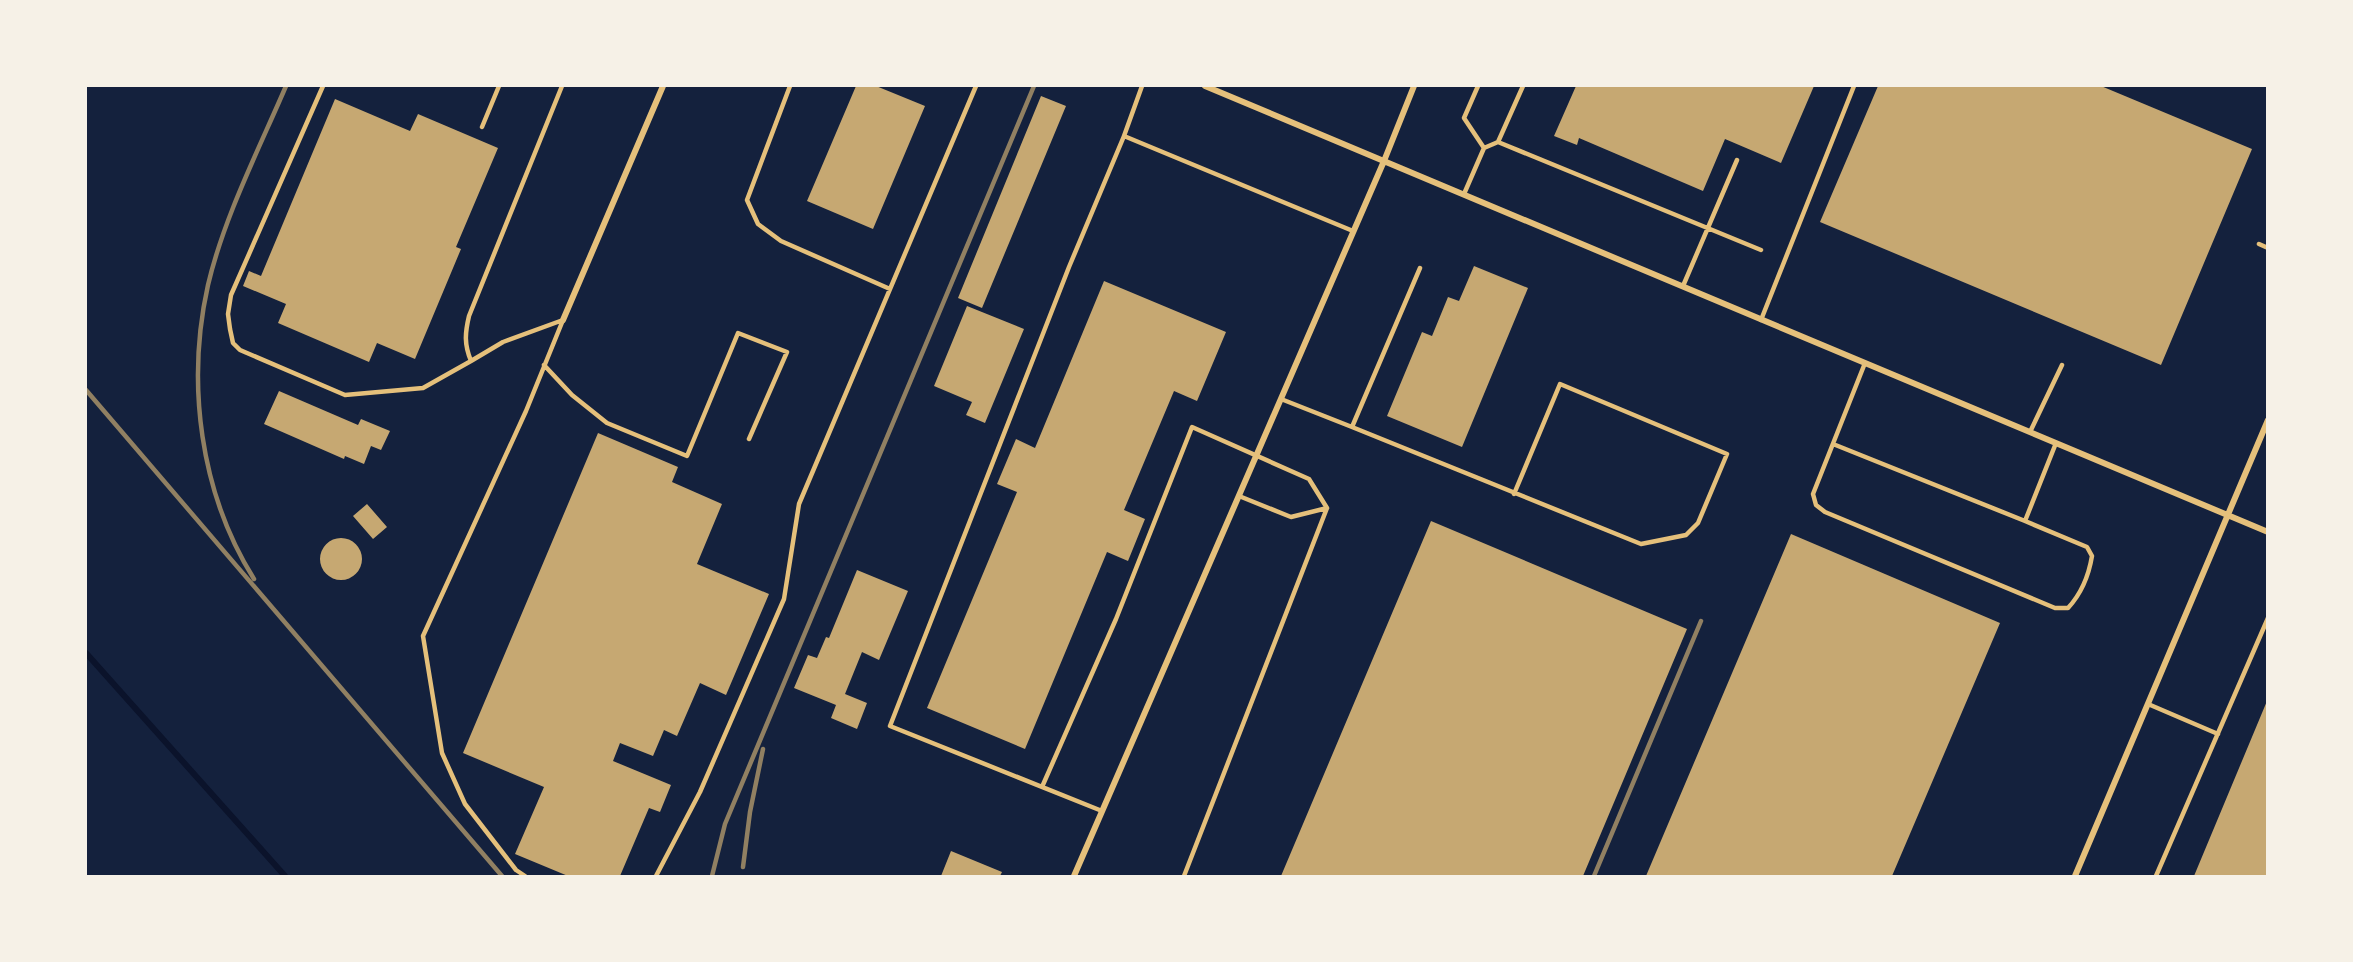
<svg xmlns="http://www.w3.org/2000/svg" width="2353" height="962" font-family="'Public Sans',sans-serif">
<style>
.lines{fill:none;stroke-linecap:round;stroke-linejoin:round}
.stream{stroke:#0b132b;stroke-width:6}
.building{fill:#c6a872}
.service{stroke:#e5c07b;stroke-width:4.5}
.minor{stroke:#e5c07b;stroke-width:6}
.rail{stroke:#918062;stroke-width:4.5}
</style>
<rect width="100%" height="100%" fill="#14213d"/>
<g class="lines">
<path class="stream" d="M 86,653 L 285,876"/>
</g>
<path class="building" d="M 856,86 L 876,86 L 925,106 L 873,229 L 807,201 Z
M 1576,86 L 1814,86 L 1781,163 L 1725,139 L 1703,191 L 1579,138 L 1577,145 L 1554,136 Z
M 1878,86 L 2101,86 L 2252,149 L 2161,365 L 1820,222 Z
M 1041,96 L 1066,106 L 982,308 L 958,298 Z
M 335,99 L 410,131 L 418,114 L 498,148 L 456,247 L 461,249 L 415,359 L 377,343 L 369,362 L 278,323 L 286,304 L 243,286 L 249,271 L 261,276 Z
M 1474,266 L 1528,288 L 1462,447 L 1387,416 L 1422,332 L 1432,336 L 1448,297 L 1459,301 Z
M 1104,281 L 1226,332 L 1197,401 L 1174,391 L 1124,510 L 1145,519 L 1128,561 L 1107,552 L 1025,749 L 927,708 L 1017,492 L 997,484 L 1016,439 L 1035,448 Z
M 967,306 L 1024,329 L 985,423 L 966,415 L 972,402 L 934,386 Z
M 279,391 L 358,425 L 361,419 L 390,431 L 381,450 L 371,446 L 364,464 L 345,456 L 344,459 L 264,424 Z
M 598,433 L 678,467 L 672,482 L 722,504 L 697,564 L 769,594 L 726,695 L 700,683 L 677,736 L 664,730 L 653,756 L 620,743 L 613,761 L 671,785 L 660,812 L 649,808 L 620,876 L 568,876 L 515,854 L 544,787 L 463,753 Z
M 367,504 L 387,527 L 373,539 L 353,516 Z
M 1431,521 L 1687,629 L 1583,876 L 1281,876 Z
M 1791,534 L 2000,623 L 1892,876 L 1646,876 Z
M320 559a21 21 0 1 1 42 0a21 21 0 1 1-42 0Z
M 857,570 L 908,591 L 879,660 L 862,652 L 845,694 L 867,703 L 857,729 L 831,718 L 836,705 L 794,688 L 808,655 L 817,658 L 826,637 L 829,638 Z
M 2267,701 L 2268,876 L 2194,876 Z
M 951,851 L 1002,872 L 1000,876 L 941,876 Z"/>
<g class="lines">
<path class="service" d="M 323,86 L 231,295 L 228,314 L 230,329 L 233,343 L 240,350 L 345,395 L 423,388 L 471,361
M 562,86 L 469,316 C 465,333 464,344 471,361 L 503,342 L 563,320
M 790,86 L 747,200 L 758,224 L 781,241 L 890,289
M 1142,86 L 1124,136 L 1353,231
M 1478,86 L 1464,118 L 1484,148
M 482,127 L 499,86
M 1498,142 L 1761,250
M 1464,194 L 1484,148 L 1498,142 L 1523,86
M 2259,244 L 2268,248
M 1683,286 L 1737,160
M 1761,320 L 1854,86
M 1865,363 L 1813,494 L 1816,505 L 1825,512 L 2055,608 L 2068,608 C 2081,594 2089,574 2092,556 L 2087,547 L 2025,521 L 2056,443
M 544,365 L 572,395 L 607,423 L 687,456 L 738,333 L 787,352 L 749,439
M 1281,399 L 1352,427 L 1420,268
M 1352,427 L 1641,544 L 1686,535 L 1698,523 L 1727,454 L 1560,384 L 1514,494
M 2030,432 L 2062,365
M 1833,444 L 2025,521
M 2148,704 L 2218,734
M 1042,787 L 1116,619 L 1192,427 L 1309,479 L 1327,508 L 1291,517 L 1239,496
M 1102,811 L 890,726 L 1069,267 L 1124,136
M 525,876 L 516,870 L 465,804 L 442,753 L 423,636 L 526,411 L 563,320
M 656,876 L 700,792 L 784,599 L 799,504 L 976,86
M 1184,876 L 1327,508
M 2156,876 L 2268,618"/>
<path class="minor" d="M 1205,86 L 2268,532
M 563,320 L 663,86
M 1074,876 L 1384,161 L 1414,86
M 2075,876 L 2268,420"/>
<path class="rail" d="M 86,390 L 502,876
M 254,579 C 200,493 186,383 208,285 C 224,217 259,149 286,86
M 743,867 L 750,812 L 763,749
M 712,876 L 725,824 L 1034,86
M 1594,876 L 1701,621"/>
</g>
<rect width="2353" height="962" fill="none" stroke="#f6f1e7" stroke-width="174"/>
</svg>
